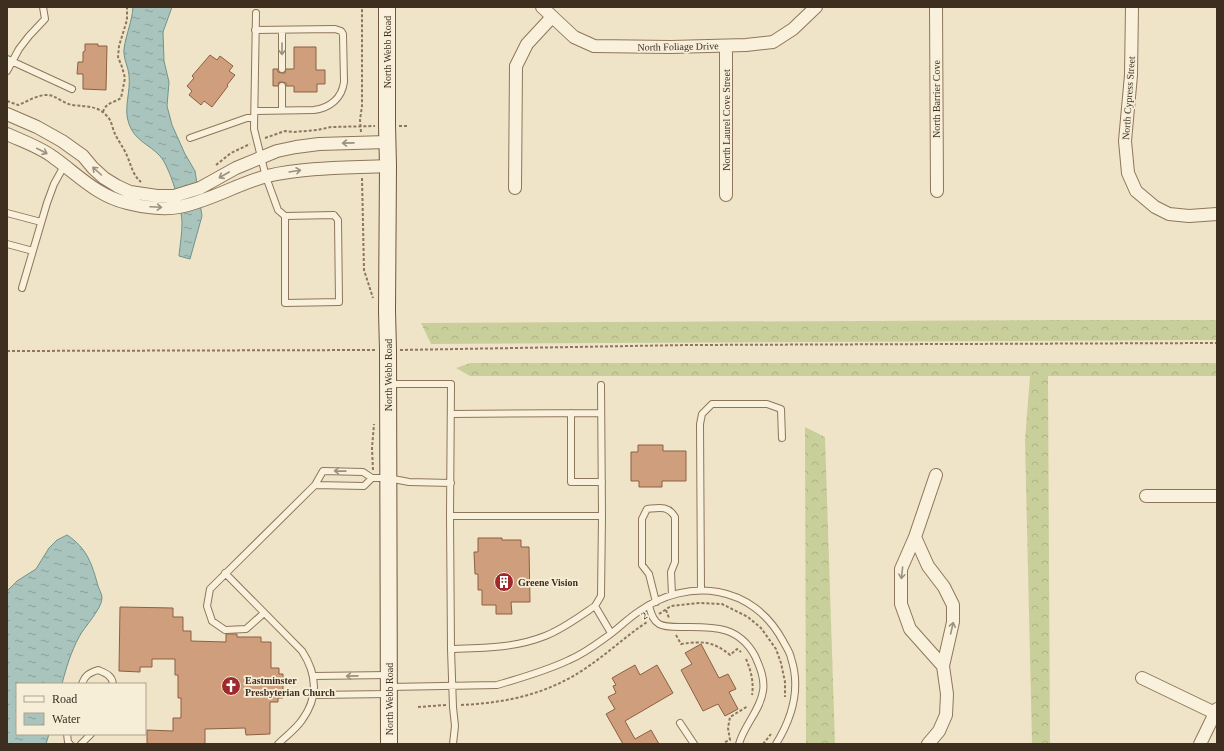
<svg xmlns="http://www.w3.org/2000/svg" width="1224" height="751" font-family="'Times New Roman',serif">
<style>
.forest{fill:url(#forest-crowns)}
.water{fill:url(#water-ripples);stroke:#6f938a}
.building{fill:#cf9f7d;stroke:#8d5f41}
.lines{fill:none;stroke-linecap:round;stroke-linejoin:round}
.service-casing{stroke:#8d765c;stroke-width:8}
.minor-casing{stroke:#8d765c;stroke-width:14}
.secondary-casing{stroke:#6f573f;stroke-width:18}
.path{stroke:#8d765c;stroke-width:2;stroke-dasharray:3 2;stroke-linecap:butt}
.service{stroke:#faf1dc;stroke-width:6}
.minor{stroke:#faf1dc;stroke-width:12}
.secondary{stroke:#faf1dc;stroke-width:16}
.oneway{stroke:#9c907e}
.labels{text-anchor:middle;stroke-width:3.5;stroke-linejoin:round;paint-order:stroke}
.street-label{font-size:10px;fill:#3d2e20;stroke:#f7eed8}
.poi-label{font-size:10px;font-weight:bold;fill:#3d2e20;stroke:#f7eed8;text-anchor:start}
</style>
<defs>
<pattern id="forest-crowns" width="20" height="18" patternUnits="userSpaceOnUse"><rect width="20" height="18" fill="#c9cf9b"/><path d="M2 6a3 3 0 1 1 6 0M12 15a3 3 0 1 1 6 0" fill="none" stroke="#aeb285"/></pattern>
<pattern id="water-ripples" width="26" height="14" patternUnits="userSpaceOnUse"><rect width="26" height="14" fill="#a9c4bc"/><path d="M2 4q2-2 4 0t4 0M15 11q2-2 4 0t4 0" fill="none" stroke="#8ba098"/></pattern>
</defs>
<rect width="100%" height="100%" fill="#f0e4c8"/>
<path class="forest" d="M 1053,320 L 1217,320 L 1217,340 L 431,344 L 421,323 Z
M 470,363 L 1217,363 L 1217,376 L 1048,376 L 1050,744 L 1032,744 L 1025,440 L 1030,376 L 470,376 L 456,368 Z
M 805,427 L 825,437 L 835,744 L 806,744 Z"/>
<path class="water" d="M 133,7 L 172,7 L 163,32 L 164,61 L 169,82 L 167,106 L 172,125 L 185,154 L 195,171 L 202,216 L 190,259 L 179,256 C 180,245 182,234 182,223 C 182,208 170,167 160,156 C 149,144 135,141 129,124 C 123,108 131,92 129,75 C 128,66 123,58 124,49 C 126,34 132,22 133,7 Z
M 67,535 C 87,548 92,564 98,586 C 99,589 102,594 102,598 C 102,609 84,627 79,637 C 71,652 66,668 62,684 L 17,684 L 17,734 L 49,734 L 46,744 L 7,744 L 7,591 L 17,581 L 36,569 L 49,548 L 57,540 Z"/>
<path class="building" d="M 85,44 L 98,44 L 98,46 L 107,46 L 106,90 L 83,89 L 83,74 L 77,74 L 78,62 L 83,62 L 83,52 L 85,51 Z
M 294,47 L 316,47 L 316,70 L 325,70 L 325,84 L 317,84 L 317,92 L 294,92 L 294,86 L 286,86 L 286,83 L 282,82 L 279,82 L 278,86 L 273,86 L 273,69 L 278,69 L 278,72 L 282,73 L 285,73 L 286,69 L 294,69 Z
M 210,55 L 217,60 L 220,56 L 233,66 L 229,71 L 235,75 L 227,85 L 228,86 L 212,107 L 204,101 L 201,105 L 189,95 L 192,91 L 187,86 L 194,78 L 192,76 Z
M 638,445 L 663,445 L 663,451 L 686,451 L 686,481 L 662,481 L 662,487 L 639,487 L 639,481 L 631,481 L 631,452 L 638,452 Z
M 478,538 L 502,538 L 502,540 L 521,540 L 521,547 L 529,547 L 530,602 L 511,602 L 512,614 L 496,614 L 496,605 L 482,605 L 482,590 L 478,590 L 478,574 L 475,574 L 474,552 L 478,552 Z
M 120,607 L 173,608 L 173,617 L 183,617 L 183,631 L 191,631 L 191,641 L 226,642 L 226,634 L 237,634 L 237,637 L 261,637 L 261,642 L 271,642 L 271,668 L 279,668 L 279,674 L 283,674 L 283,698 L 278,698 L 278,702 L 270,702 L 270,734 L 246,735 L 245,728 L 205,729 L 205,744 L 147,744 L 147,730 L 173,731 L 173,718 L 181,718 L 181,698 L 178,698 L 178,675 L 175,675 L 175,659 L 152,659 L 152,667 L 140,667 L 140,672 L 119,671 Z
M 701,644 L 719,678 L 728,674 L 736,689 L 729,692 L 738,709 L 725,716 L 718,704 L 703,711 L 681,670 L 692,664 L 685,653 Z
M 635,665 L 640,675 L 657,665 L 673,693 L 625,721 L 635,739 L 651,730 L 659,744 L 623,744 L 606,714 L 615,709 L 608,697 L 616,693 L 613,686 L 616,685 L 612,678 Z"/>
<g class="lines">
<g class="service-casing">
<path id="service" d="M 256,13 L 254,129 L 266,177 L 278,210 L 285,216 L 285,303 L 339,302 L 338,220 L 334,215 L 285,216
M 282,30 L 282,69
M 7,59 L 72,89
M 7,71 L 19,49 L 29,36 L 45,19 L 43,7
M 282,86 L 282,110
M 255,111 L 314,110 C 330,108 342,98 344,82 L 343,34 L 341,31 L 335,29 L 255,30
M 190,138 L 247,118 L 254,118
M 7,213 L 41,222
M 7,244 L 33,251
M 22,288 L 47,203 L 54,184 L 64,166
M 389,384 L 451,384 L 450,516
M 601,385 L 602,516
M 571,413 L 571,482 L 602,482
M 451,414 L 601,413
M 315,485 L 364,486 L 372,478
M 225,573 L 302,651 C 317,674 319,697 302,720 C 296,729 286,736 278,744
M 701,590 L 700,424 L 702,414 L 712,404 L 767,404 L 781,409 L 782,438
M 656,602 L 649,574 L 642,565 L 642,519 L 647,509 C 658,508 668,505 675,517 L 675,562 L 671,572 L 672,595
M 649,606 C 651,612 652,620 659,624 C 664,627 674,627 680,627 C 710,627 738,624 755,656 C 760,667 765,679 763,691 C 760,711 744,725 739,744
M 264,613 L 246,629 L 225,630 L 212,621 L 207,606 L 210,589 L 315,485 L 323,471 L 363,472 L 372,478 L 388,478 L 409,482 L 451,483
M 451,649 C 483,648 515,648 545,636 C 563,629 579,617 595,606 L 611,633
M 314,676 L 388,675
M 82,684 C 85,675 89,673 98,670 C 105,673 112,675 113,684
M 389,687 L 497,685 C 521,678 546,671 569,660 C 581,655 594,646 605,638 C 617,630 626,620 638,612 C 689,576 753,585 783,641 C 786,647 790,652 791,658 C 801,688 792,718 776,744
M 314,695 L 389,694
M 680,723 L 694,744
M 67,734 L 68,742 L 70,744
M 81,744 L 91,734
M 453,744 L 455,726 L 453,707 L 451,649 L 450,516 L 602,516 L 601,596 L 595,606"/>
</g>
<g class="minor-casing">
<path id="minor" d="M 542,7 L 574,37 L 594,46 L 671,47 L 746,45 L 773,42 L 793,29 L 816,7
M 936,7 L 937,191
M 1132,7 L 1131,75 L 1125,141 L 1128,173 L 1136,191 L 1155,207 L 1169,214 L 1189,216 L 1217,214
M 7,114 L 37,127 L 62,141 L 83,156 L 93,168 L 104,178 L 117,186 L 130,192 L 157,196 L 174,196 L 200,188 L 236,168 L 277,151 L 296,147 L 319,144 L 387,142
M 7,134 C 22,141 40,147 53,157 C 77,174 97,196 127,203 C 142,207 164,210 179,207 C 210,201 237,184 267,176 C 307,167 348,168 388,166
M 515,188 L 516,66 L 527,44 L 552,17
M 726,195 L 726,46
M 936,475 L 915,537 L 901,569 L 901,604 L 910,629 L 943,666
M 1146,496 L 1217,496
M 915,537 L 928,566 L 944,587 L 953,605 L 953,622 L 943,666 L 947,694 L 946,715 L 939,731 L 928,744
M 1142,678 L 1215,713
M 1200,744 L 1217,709"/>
</g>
<g class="secondary-casing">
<path id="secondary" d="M 387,7 L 387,125 L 388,166 L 387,311 L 388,350 L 389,744"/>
</g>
<path class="path" d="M 7,101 L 18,105 C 29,101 41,92 53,96 C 59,99 66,104 72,105 C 88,107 100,105 110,120 C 112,124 113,130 115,134 C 119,142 125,150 128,158 C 132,168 133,175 141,182
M 103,112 C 106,102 114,103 121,98 L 125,78 L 122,67 L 118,57 L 119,46 L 127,20 L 127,7
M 399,126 L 407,126
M 361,132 L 360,120 L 362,106 L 362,7
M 265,138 L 285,131 L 294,132 L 317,130 L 331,127 L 375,126
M 216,165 L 231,153 L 250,144
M 362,178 L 364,270 L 373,298
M 400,350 L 688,345 L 1217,343
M 7,351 L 376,350
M 373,470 L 372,448 L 374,424
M 666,610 L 669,618
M 659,614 L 671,606 L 699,603 L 722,604 L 748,617 L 761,628 L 776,649 L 781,663 L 785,682 L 785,697
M 676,635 L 681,644 C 703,641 713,641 730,655 L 737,649 L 741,652
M 746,659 C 751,670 754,683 752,695
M 461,705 C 506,703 548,694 586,668 C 607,654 626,636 647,622
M 418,707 L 446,705
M 725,742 L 730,740 L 728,728 L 730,717 L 748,706
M 763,744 L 771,734"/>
<use href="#service" class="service"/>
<use href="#minor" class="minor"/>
<use href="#secondary" class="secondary"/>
</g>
<defs><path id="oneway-shaft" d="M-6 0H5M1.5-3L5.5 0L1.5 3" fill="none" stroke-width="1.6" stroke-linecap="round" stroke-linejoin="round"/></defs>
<g class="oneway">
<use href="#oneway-shaft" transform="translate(282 49) rotate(90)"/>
<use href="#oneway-shaft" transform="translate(348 143) rotate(179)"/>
<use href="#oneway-shaft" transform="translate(42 151) rotate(27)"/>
<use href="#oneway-shaft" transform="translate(97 171) rotate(-138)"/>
<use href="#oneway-shaft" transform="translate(295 171) rotate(-9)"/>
<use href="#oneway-shaft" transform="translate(224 175) rotate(150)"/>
<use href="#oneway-shaft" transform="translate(156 207) rotate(3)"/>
<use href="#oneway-shaft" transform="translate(340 471) rotate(-179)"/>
<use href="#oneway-shaft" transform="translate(902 573) rotate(96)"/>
<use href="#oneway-shaft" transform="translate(952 628) rotate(-77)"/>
<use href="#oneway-shaft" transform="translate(352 676) rotate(179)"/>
</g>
<defs>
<g id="building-disc" transform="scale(1)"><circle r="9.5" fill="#9e2a2b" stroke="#f7eed8"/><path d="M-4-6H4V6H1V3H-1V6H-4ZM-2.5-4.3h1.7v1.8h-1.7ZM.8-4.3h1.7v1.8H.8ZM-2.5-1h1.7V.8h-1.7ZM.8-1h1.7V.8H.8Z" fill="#fff"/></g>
<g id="church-disc" transform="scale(1)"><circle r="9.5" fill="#9e2a2b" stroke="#f7eed8"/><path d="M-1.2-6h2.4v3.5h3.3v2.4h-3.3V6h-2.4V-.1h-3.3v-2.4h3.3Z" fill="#fff"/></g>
</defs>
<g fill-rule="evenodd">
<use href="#building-disc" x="504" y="582"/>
<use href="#church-disc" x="231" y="686"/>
</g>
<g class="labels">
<g class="street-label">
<text transform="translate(678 46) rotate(-1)" y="4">North Foliage Drive</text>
<text transform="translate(387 52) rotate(-90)" y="4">North Webb Road</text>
<text transform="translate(1128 98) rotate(-86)" y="4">North Cypress Street</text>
<text transform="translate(936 99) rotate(-90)" y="4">North Barrier Cove</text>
<text transform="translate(726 120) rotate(-90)" y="4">North Laurel Cove Street</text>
<text transform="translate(388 375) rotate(-90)" y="4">North Webb Road</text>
<text transform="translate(644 615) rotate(-33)" y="4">2</text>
<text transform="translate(389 699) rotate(-90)" y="4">North Webb Road</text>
</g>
<g class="poi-label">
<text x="518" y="586">Greene Vision</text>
<text x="245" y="684">Eastminster<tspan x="245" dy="12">Presbyterian Church</tspan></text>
</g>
</g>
<rect width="1224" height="751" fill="none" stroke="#3d2e20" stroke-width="16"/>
<rect x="16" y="683" width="130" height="52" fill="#f7eed8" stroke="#ada18e"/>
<rect x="24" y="696" width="20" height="6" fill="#faf1dc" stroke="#ada18e"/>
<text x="52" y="703" font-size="12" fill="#3d2e20">Road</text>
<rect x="24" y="713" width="20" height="12" fill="url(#water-ripples)" stroke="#ada18e"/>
<text x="52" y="723" font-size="12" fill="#3d2e20">Water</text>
</svg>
